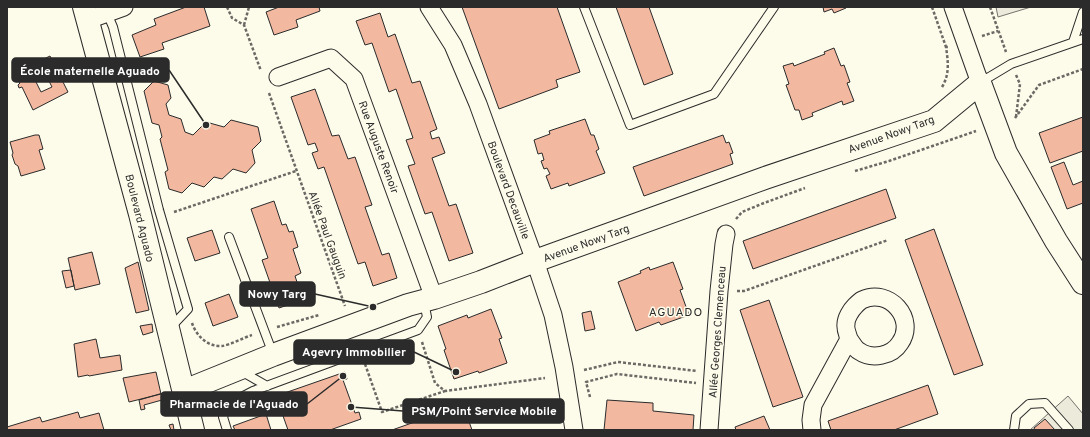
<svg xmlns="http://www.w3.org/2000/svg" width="1090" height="437" font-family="Overpass,sans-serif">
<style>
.green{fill:#ecebdb;stroke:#74746e}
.parking{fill:#eceadb;stroke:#74746e}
.building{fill:#f2b8a0;stroke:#2b2b2b;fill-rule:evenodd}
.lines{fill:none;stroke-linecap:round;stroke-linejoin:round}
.lane-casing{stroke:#2b2b2b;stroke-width:10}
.street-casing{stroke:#2b2b2b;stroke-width:19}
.secondary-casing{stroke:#2b2b2b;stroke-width:24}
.path{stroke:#6a6964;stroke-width:2.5;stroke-dasharray:3 2;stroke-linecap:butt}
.lane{stroke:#fdfbea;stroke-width:8}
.street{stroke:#fdfbea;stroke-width:17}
.secondary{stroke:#fdfbea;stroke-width:22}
.labels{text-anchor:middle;stroke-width:3;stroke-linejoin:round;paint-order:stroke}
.street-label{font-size:11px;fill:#2b2b2b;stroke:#fdfbea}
.neighbourhood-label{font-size:12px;letter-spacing:1px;fill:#2b2b2b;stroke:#fdfbea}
.leader{fill:none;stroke:#2b2b2b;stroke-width:1.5}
.callout-dot{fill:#2b2b2b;stroke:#fdfbea;stroke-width:1.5}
.callout{fill:#2b2b2b;stroke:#2b2b2b;stroke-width:1.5}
.callout-label{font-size:12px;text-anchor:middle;font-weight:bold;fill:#fff}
</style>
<rect width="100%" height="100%" fill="#fdfbea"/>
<path class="green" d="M 996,7 L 1031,7 L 998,17 Z"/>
<path class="parking" d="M 1068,396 L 1083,414 L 1083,430 L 1030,430 Z"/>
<path class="building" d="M 186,7 L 204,7 L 210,26 L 162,43 L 164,49 L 140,57 L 132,35 L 156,25 L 154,19 Z
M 279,7 L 319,7 L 320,11 L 296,20 L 298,27 L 274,35 L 266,12 Z
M 462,7 L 557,7 L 580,72 L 556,80 L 558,87 L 499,109 Z
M 616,7 L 649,7 L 673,74 L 644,85 Z
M 823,7 L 846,7 L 846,8 L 834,13 L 832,9 L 824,12 Z
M 380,13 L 388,37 L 395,34 L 412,83 L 420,81 L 437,129 L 430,132 L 432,139 L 439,137 L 445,153 L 432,158 L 449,206 L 456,204 L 473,253 L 449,261 L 432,212 L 425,214 L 408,166 L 415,164 L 406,140 L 413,138 L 396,89 L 389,92 L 372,43 L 365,45 L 356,21 Z
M 834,48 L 841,66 L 844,65 L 850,82 L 847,83 L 854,101 L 843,105 L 842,101 L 812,113 L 813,116 L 802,120 L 799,110 L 795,110 L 786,85 L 789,84 L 783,66 L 793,63 L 794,66 L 825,54 L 824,52 Z
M 50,56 L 68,92 L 33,110 L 22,87 L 19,88 L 18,85 L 20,83 L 15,73 ZM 45,73 L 52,87 L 41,92 L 34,78 Z
M 154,81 L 168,85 L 171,98 L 166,104 L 169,115 L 181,119 L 185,132 L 193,135 L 206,122 L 224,127 L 231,120 L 258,127 L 261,141 L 252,150 L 255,163 L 246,173 L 233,169 L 222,179 L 214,177 L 204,187 L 192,183 L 182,193 L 169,189 L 165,172 L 168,170 L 160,139 L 162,137 L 159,125 L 152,123 L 144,91 Z
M 315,89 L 332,136 L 339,135 L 348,159 L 355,157 L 372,205 L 365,207 L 382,255 L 389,253 L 397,278 L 373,286 L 365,262 L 358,264 L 324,167 L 318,169 L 312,153 L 318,151 L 315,143 L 308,145 L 291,97 Z
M 1083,117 L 1083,151 L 1050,163 L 1039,133 Z
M 585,119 L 591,135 L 594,135 L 599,149 L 596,151 L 605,173 L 569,186 L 568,183 L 551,189 L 546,176 L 550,174 L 547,168 L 544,169 L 541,161 L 544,160 L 542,153 L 538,154 L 534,140 L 550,134 L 549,131 Z
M 35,135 L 39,135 L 43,149 L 39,150 L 45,169 L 21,176 L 18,166 L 15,164 L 12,155 L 13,153 L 10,142 Z
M 723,135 L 726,143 L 729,142 L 733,153 L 730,154 L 733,164 L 644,196 L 633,167 Z
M 1064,162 L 1073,185 L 1083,181 L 1083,203 L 1067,209 L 1051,167 Z
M 886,189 L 896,218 L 753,269 L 743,241 Z
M 274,201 L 282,225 L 286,224 L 289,232 L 293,231 L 298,247 L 293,249 L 301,273 L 295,276 L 303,300 L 279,308 L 262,260 L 268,258 L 251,209 Z
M 934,229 L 983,365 L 954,375 L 905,240 Z
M 212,230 L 220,253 L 195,261 L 187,238 Z
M 92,252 L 100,284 L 75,290 L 68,258 Z
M 138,262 L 149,310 L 136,313 L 125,268 Z
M 673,262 L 683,289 L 680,290 L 689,315 L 661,325 L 659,322 L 636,331 L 618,282 L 641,273 L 640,271 L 649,267 L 650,270 Z
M 71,270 L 74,286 L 66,288 L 62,271 Z
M 229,294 L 238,317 L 213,326 L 205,303 Z
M 769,300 L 803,397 L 773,407 L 740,310 Z
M 491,309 L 502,338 L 499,339 L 507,363 L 479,373 L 478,371 L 454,379 L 444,350 L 446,349 L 438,326 L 467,315 L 468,318 Z
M 591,311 L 595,329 L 585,331 L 582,313 Z
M 152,324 L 153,332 L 143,335 L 140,326 Z
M 96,339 L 100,358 L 120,355 L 122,370 L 89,376 L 88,375 L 78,377 L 74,344 Z
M 156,372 L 161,394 L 129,402 L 123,378 Z
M 345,372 L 347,379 L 343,380 L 355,413 L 359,412 L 361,419 L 330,430 L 288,430 L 276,396 Z
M 928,385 L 938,414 L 894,430 L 831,430 L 828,421 Z
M 163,393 L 167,408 L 164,409 L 162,400 L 144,405 L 145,409 L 141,410 L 139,400 Z
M 607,400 L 653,403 L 653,411 L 694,415 L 693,430 L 604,430 Z
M 463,405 L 472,430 L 392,430 Z
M 78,412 L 80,418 L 99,413 L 104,430 L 7,430 L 7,427 L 40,417 L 42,422 Z
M 266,414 L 271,430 L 235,430 L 233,426 Z
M 764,416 L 770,430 L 736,430 L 735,427 Z
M 1045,419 L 1055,430 L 1035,430 L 1034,428 Z
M 173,424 L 174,430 L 171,430 L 169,425 Z"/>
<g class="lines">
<g class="lane-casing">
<path id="lane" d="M 584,7 L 630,125 L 714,94 L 774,7
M 107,13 L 113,27 L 159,210 L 188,309 L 171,327
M 1073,42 L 1083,12
M 981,82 L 1011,64 L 1083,39
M 229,237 L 273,354
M 241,371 L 267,386
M 227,430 L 223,417 L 228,404 L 253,391 L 418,330 L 427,317 L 424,302
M 1014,430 L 1016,416 L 1029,404 L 1045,403 L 1069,430"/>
</g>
<g class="street-casing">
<path id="street" d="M 429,7 L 453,45 L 478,104 L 535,261 L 553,315 L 564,367 L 574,430
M 953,7 L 980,83
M 88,20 L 124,7
M 278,77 L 331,58 L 354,79 L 434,298
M 709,430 L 719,291 L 724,244 L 726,234
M 812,430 L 811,420 L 813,405 L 849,339 C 848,335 845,329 846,324 C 846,318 851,310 855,306 C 857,304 860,301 862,300 C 889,287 917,319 900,343 C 892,356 872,360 859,351 C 855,349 852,343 849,339"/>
</g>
<g class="secondary-casing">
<path id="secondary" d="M 84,7 L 140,214 L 193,430
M 184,391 L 273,355 L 408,305 L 434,298 L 481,282 L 535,261 L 765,178 L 934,121 L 980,83 L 1006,153 L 1056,241 L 1083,283"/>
</g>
<path class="path" d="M 227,7 L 232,18 L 244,25 L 261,71
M 932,7 L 946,47
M 990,7 L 1006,52
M 244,25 L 249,7
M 982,36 L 998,31
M 942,87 C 950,74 948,61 946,47 L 948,47
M 269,93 L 345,306
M 1016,117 L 1020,84 L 1016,75
M 1015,118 L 1039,85 L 1083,69
M 855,171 L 889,161 L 976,131
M 174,212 L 296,171
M 736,219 L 742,212 L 764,203 L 805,188
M 737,291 L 744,291 L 888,240
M 192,323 C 196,335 207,347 222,346 C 230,345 243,338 252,335
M 277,327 L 319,315
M 422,342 L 435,383 L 445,391 L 545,378
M 365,364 L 382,412 L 445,391
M 584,370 L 618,362 L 697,371
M 590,397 L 586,382 L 617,374 L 696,383"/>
<use href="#lane" class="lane"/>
<use href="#street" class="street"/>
<use href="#secondary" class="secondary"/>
</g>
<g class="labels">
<g class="street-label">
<text transform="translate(891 134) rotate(-20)" y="4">Avenue Nowy Targ</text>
<text transform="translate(379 147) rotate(70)" y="4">Rue Auguste Renoir</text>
<text transform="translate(509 190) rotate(70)" y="4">Boulevard Decauville</text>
<text transform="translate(140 218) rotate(76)" y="4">Boulevard Aguado</text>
<text transform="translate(328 235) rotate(70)" y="4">Allée Paul Gauguin</text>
<text transform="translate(586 243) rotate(-20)" y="4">Avenue Nowy Targ</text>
<text transform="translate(717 332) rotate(-86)" y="4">Allée Georges Clemenceau</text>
</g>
<g class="neighbourhood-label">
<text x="676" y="316">AGUADO</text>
</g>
</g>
<path class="leader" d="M206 125L169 70M373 307L315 294M456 372L414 352M343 376L307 404M351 407L403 411"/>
<g class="callout-dot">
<circle cx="206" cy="125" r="4"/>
<circle cx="373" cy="307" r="4"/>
<circle cx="456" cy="372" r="4"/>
<circle cx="343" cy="376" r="4"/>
<circle cx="351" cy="407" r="4"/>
</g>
<g class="callout">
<rect x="12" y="58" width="157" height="24" rx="4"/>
<rect x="240" y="282" width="75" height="24" rx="4"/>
<rect x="294" y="340" width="120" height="24" rx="4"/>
<rect x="161" y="392" width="146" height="24" rx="4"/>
<rect x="403" y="399" width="161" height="24" rx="4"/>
</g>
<g class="callout-label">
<text x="90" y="75">École maternelle Aguado</text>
<text x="277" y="298">Nowy Targ</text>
<text x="354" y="356">Agevry Immobilier</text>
<text x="234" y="408">Pharmacie de l'Aguado</text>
<text x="484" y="415">PSM/Point Service Mobile</text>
</g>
<rect width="1090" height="437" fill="none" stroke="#2b2b2b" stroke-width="16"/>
</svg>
